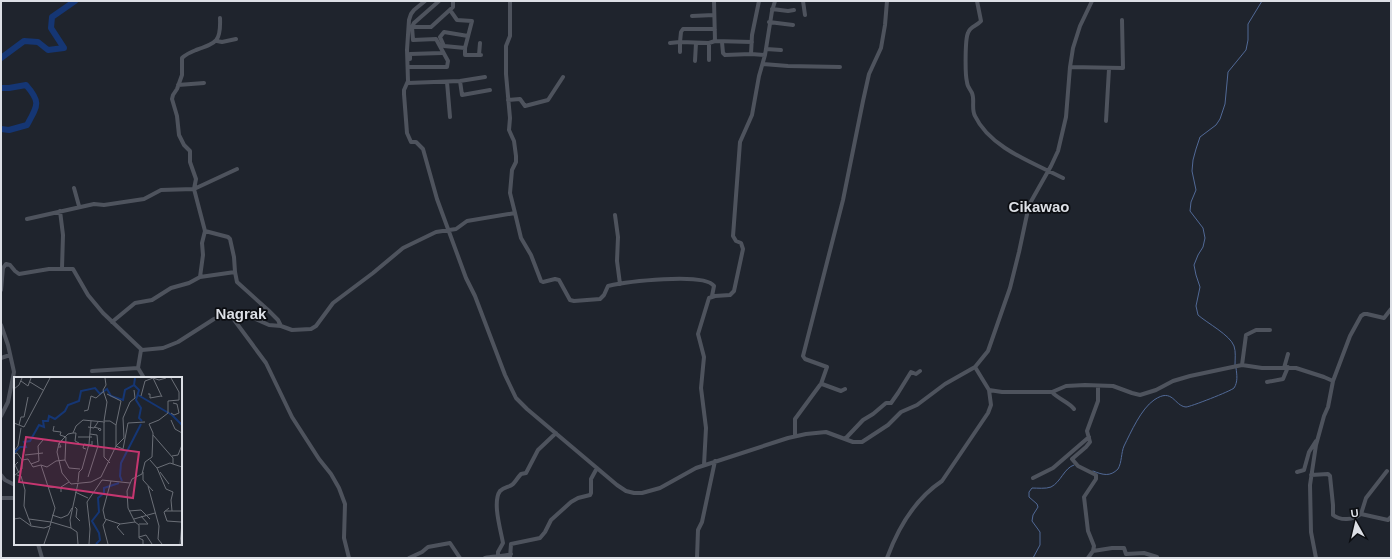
<svg xmlns="http://www.w3.org/2000/svg" width="1392" height="559" font-family="Helvetica,sans-serif">
<style>
.lines{fill:none;stroke-linecap:round;stroke-linejoin:round}
.stream{stroke:#516996;stroke-width:1}
.river{stroke:#153674;stroke-width:6}
.minor{stroke:#4e535d;stroke-width:4}
.labels{text-anchor:middle;stroke-width:3.5;stroke-linejoin:round;paint-order:stroke}
.quarter-label{font-size:15px;font-weight:bold;fill:#dcdfe5;stroke:#0b0d11}
.inset-river{fill:none;stroke:#153674;stroke-width:2}
.inset-road{fill:none;stroke:#6b6f77;stroke-width:1}
.view{fill:#c63670;fill-opacity:0.15;stroke:#c63670;stroke-width:2}
.inset-edge{fill:none;stroke:#dcdfe5;stroke-width:2}
</style>
<rect width="100%" height="100%" fill="#1f242d"/>
<g class="lines">
<path class="stream" d="M 1235,365 C 1235,358 1236,352 1234,346 C 1230,335 1207,323 1198,315 L 1196,306 L 1200,287 L 1196,275 L 1194,265 L 1198,255 L 1203,247 L 1205,238 L 1203,228 L 1190,211 L 1191,202 L 1196,190 L 1192,171 L 1193,160 L 1196,149 L 1200,137 L 1216,125 L 1220,119 L 1225,104 L 1228,72 L 1246,50 L 1248,40 L 1248,24 L 1262,1
M 1093,471 C 1103,475 1110,477 1118,469 C 1122,462 1121,453 1124,446 C 1131,432 1141,409 1154,400 C 1173,387 1174,406 1186,407 C 1190,407 1231,391 1234,388 C 1238,382 1237,375 1236,368
M 1033,558 L 1040,545 L 1040,532 L 1032,521 L 1033,515 L 1038,507 L 1037,504 L 1029,497 L 1029,492 L 1032,488 C 1037,488 1046,489 1051,487 C 1061,482 1064,468 1074,465"/>
<path class="river" d="M 1,58 L 24,41 L 38,42 L 48,50 L 64,48 L 51,28 L 52,17 L 75,1
M 1,88 L 9,88 L 26,85 C 41,102 38,105 27,125 L 9,130 L 1,129"/>
<path class="minor" d="M 425,1 L 414,10 L 411,14 L 409,20 L 407,50 L 408,81 L 404,90 L 404,94 L 407,133 L 411,142 L 416,142 L 423,149 L 437,199 L 466,278 L 475,296 L 505,375 L 516,398 L 527,409 L 617,485 L 626,491 L 634,493 L 642,493 L 660,488 L 696,468 L 788,438 L 806,434 L 826,432 L 853,442 L 862,442 L 888,425 L 901,412 L 917,405 L 945,384 L 975,367 L 988,351 L 1010,288 L 1019,252 L 1029,205 L 1051,166 L 1058,151 L 1066,117 L 1070,67 L 1073,48 L 1080,26 L 1092,1
M 714,1 L 715,41 L 752,42
M 759,1 L 752,35 L 751,54 L 765,55
M 803,1 L 805,15
M 977,1 L 981,21 C 977,26 970,26 968,33 C 965,39 965,75 967,82 C 967,86 970,89 972,93 C 975,100 971,109 975,116 C 990,148 1034,163 1063,178
M 772,9 L 788,11 L 794,10
M 450,10 L 457,20 L 472,21 L 465,48 L 465,55 L 481,55
M 692,16 L 714,15
M 769,22 L 793,25
M 411,27 L 431,27 L 453,7 L 453,1
M 217,41 L 222,42 L 236,39
M 722,42 L 723,53 L 725,55 L 751,54
M 670,43 L 680,42 L 681,32 L 683,29 L 715,29
M 709,43 L 709,60
M 465,48 L 444,46 L 440,37 L 444,32 L 468,36
M 766,49 L 781,50
M 680,52 L 680,42 L 709,43 L 715,41
M 479,55 L 480,43
M 410,59 L 410,54 L 442,53
M 695,61 L 696,43
M 763,64 L 788,66 L 840,67
M 408,67 L 447,67 L 448,61 L 436,39 L 413,40 L 412,27 L 414,23 L 439,1
M 1070,67 L 1123,68 L 1122,20
M 460,81 L 462,95 L 490,90
M 447,82 L 450,117
M 408,83 L 460,81 L 485,77
M 178,85 L 204,83
M 508,100 L 520,99 L 525,106 L 548,100 L 563,77
M 1106,121 L 1109,69
M 74,188 L 79,206
M 60,211 L 63,235 L 62,268
M 515,213 L 521,238 L 531,255 L 541,281 L 543,282 L 555,279 L 559,280 L 570,300 L 574,301 L 600,299 L 604,295 L 608,286 C 625,282 704,272 714,286 L 712,296
M 615,215 L 618,237 L 617,261 L 620,284
M 27,219 L 94,204 L 104,205 L 144,199 L 161,190 L 194,189 L 237,169
M 205,231 L 228,237 L 230,239 L 234,257 L 235,272 L 237,282 L 268,310 L 278,320 L 281,326
M 200,277 L 235,272
M 1,290 L 3,268 L 6,264 L 10,265 L 15,271 L 19,274 L 49,269 L 73,269 L 88,295 L 103,313 L 142,350 L 163,348 L 178,342 L 214,319 L 231,312 L 240,312 L 269,325 L 281,326 L 292,330 L 311,329 L 316,326 L 333,303 L 373,273 L 403,248 L 436,232 L 456,229 L 467,221 L 515,213 L 510,193 L 512,170 L 516,162 L 516,156 L 514,141 L 509,130 L 510,118 L 506,74 L 506,46 L 510,36 L 510,1
M 229,313 L 266,363 L 292,417 L 319,459 L 331,474 L 339,488 L 345,504 L 344,538 L 349,558
M 112,322 L 135,303 L 152,300 L 171,288 L 189,283 L 200,277 L 203,255 L 202,243 L 205,231 L 194,189 L 196,179 L 190,162 L 190,151 L 184,145 L 179,135 L 177,116 L 172,99 L 173,95 L 177,89 L 182,75 L 182,58 C 186,54 191,52 196,50 C 217,43 221,41 220,18
M 1,325 L 8,345 L 14,372 L 8,402 L 1,416
M 141,350 L 138,368 L 144,378
M 1,358 L 10,355
M 1242,365 L 1246,335 L 1256,330 L 1270,330
M 975,367 L 989,390 L 1002,392 L 1052,392 L 1066,386 L 1085,385 L 1113,386 L 1132,393 L 1140,395 L 1156,390 L 1173,381 L 1190,376 L 1242,365 L 1262,368 L 1296,368 L 1324,377 L 1333,381
M 1284,368 L 1288,354
M 92,371 L 138,368
M 1267,382 L 1283,379 L 1288,367
M 821,384 L 827,367 L 805,359 L 803,356 L 843,200 L 863,101 L 869,74 L 881,48 L 885,25 L 887,1
M 1052,392 C 1058,399 1069,402 1074,409
M 795,436 L 795,419 L 820,385 L 822,384 L 841,391 L 845,389
M 845,439 L 863,420 L 873,414 L 886,403 L 891,403 L 898,393 L 911,372 L 916,374 L 920,371
M 704,465 L 706,428 L 701,388 L 704,357 L 698,334 L 709,298 L 715,296 L 730,295 L 734,291 L 743,249 L 741,243 L 736,241 L 733,236 L 740,142 L 752,115 L 759,76 L 765,55 L 772,11 L 775,1
M 1297,472 L 1304,470 L 1309,452 L 1316,441
M 1,475 L 5,480 L 15,485
M 1311,475 L 1328,474 L 1330,476 L 1333,505 L 1333,515 C 1341,521 1353,520 1361,514 L 1366,498 L 1387,471
M 1033,478 L 1053,468 L 1089,437
M 1,498 L 15,498
M 1361,514 L 1388,520 L 1391,517
M 38,544 L 42,558
M 1093,551 L 1112,548 L 1124,548 L 1126,554 L 1144,553 L 1157,557
M 498,556 L 498,552 L 503,543 C 501,531 492,502 500,491 C 504,487 510,487 513,484 C 516,481 518,477 521,474 L 526,473 L 538,450 L 556,433
M 409,558 L 422,552 L 428,547 L 450,543 L 460,558
M 485,558 C 493,556 502,557 511,554
M 510,558 L 511,544 L 540,538 L 545,532 L 551,520 L 571,502 L 578,498 L 590,495 L 591,493 L 591,479 L 597,468
M 697,558 L 698,530 L 702,522 L 715,461
M 887,558 C 898,528 915,499 942,481 L 988,413 L 991,405 L 989,390
M 1088,558 L 1093,551 L 1094,546 L 1088,531 L 1084,497 L 1096,479 L 1096,475 L 1078,466 L 1072,459 L 1086,447 L 1090,442 L 1087,431 L 1098,401 L 1098,386
M 1316,558 L 1311,532 L 1310,485 L 1316,445 L 1324,416 L 1328,407 L 1333,381 L 1350,336 L 1361,316 L 1364,314 L 1367,314 L 1384,318 L 1391,309"/>
</g>
<g class="labels">
<g class="quarter-label">
<text x="1039" y="212">Cikawao</text>
<text x="241" y="319">Nagrak</text>
</g>
</g>
<g transform="translate(14 377)">
<rect width="168" height="168" fill="#1f242d"/>
<path class="inset-river" d="M 120,8 L 125,13 L 122,23 L 127,31 L 125,41 L 128,44M 124,18 L 158,38 L 168,48M 0,76 L 6,70 L 12,70 L 10,65 L 16,64 L 25,48 L 30,50 L 29,44 L 34,44 L 35,39 L 41,42 L 51,34 L 54,28 L 65,24 L 67,14 L 81,11 L 86,17 L 93,12 L 97,19 L 109,23 L 111,13 L 120,8 L 121,1M 108,104 L 106,99 L 107,86 L 127,47M 82,167 L 86,163 L 85,156 L 78,144 L 85,135 L 84,121 L 90,116 L 90,111 L 105,106"/>
<path class="inset-road" d="M 139,1 L 148,20M 139,1 L 145,3 L 152,1M 7,4 L 14,9 L 17,1M 16,5 L 29,13M 0,12 L 5,8 L 8,1M 120,13 L 121,21 L 116,25 L 109,41 L 110,61 L 102,69 L 109,72 L 114,46 L 131,45M 93,17 L 107,24 L 102,48M 134,17 L 136,17 L 136,21 L 147,19M 127,19 L 131,4 L 139,1M 70,34 L 74,33 L 77,19 L 82,21 L 90,14M 157,36 L 160,38 L 165,36 L 163,27 L 159,26M 157,43 L 161,52 L 168,56M 90,45 L 90,80 L 96,86M 91,45 L 69,43 L 62,49 L 59,56 L 54,57 L 45,66 L 43,75 L 48,96 L 57,107 L 77,105 L 87,100 L 102,69 L 102,48 L 96,44 L 90,44 L 93,25 L 89,13 L 92,8 L 91,1M 0,46 L 10,50 L 36,1M 5,48 L 7,40 L 10,40 L 14,20M 74,50 L 80,51 L 84,45M 80,50 L 87,52 L 86,54 L 84,52M 59,56 L 62,56 L 61,64 L 65,66M 139,58 L 159,81 L 159,87M 64,60 L 78,60M 44,70 L 47,70 L 45,66 L 49,64 L 45,66M 72,72 L 69,71 L 70,67 L 78,68 L 78,64M 0,74 L 4,69 L 7,51M 0,77 L 3,76 L 8,83 L 14,82 L 19,90 L 27,88 L 33,90 L 42,84 L 51,83 L 52,60 L 46,58 L 47,55 L 39,54 L 40,49M 11,78 L 29,76M 158,79 L 164,78 L 168,68M 51,83 L 55,91 L 66,92M 136,83 L 143,91 L 156,86 L 168,90M 4,85 L 1,88 L 5,96M 17,87 L 25,84 L 24,69 L 29,63M 143,91 L 152,112 L 159,115 L 157,123 L 158,134M 129,95 L 129,103 L 139,114M 146,95 L 155,107M 3,98 L 7,99 L 11,113 L 10,129 L 17,148M 0,99 L 8,92 L 8,83M 74,100 L 84,69 L 83,58 L 76,57M 88,103 L 116,106M 97,104 L 89,133 L 91,142 L 106,147 L 121,145M 64,105 L 65,95 L 68,92 L 75,67 L 77,44M 134,109 L 145,149 L 144,162 L 148,167M 34,110 L 47,111M 47,115 L 47,110 L 55,105M 61,115 L 74,121M 61,130 L 63,132 L 62,140 L 66,144M 155,131 L 150,135 L 153,144 L 167,145M 115,134 L 127,133 L 136,142M 151,134 L 168,134M 38,138 L 47,141 L 54,138 L 58,131M 0,142 L 6,141 L 17,149 L 30,151 L 36,149 L 37,145 L 57,151 L 56,143 L 64,106M 15,142 L 37,145 L 41,131 L 27,88M 120,142 L 141,136M 92,143 L 89,148 L 94,167M 106,147 L 103,150 L 110,158M 125,147 L 134,147 L 127,139M 57,151 L 63,155 L 64,167M 125,160 L 132,158 L 138,167M 30,167 L 36,150M 75,167 L 76,152 L 73,125 L 88,103M 129,167 L 129,163 L 125,161 L 125,148 L 121,145 L 114,131 L 113,114 L 118,102 L 128,97 L 131,85 L 138,80 L 139,56 L 135,47 L 145,43 L 154,36 L 154,24 L 165,23 L 165,15 L 157,1M 166,167 L 168,145"/>
<path class="view" d="M 12,60 L 125,75 L 119,121 L 5,105 Z"/>
<rect width="168" height="168" class="inset-edge"/>
</g>
<rect width="1392" height="559" fill="none" stroke="#dcdfe5" stroke-width="4"/>
<g transform="translate(1356 523) rotate(352)" stroke="#0b0d11" stroke-width="3" paint-order="stroke">
<path d="M0-3L7 15L0 10L-7 15Z" fill="#dcdfe5"/>
<text y="-6" font-size="11" font-weight="bold" text-anchor="middle" fill="#dcdfe5">U</text>
</g>
</svg>
